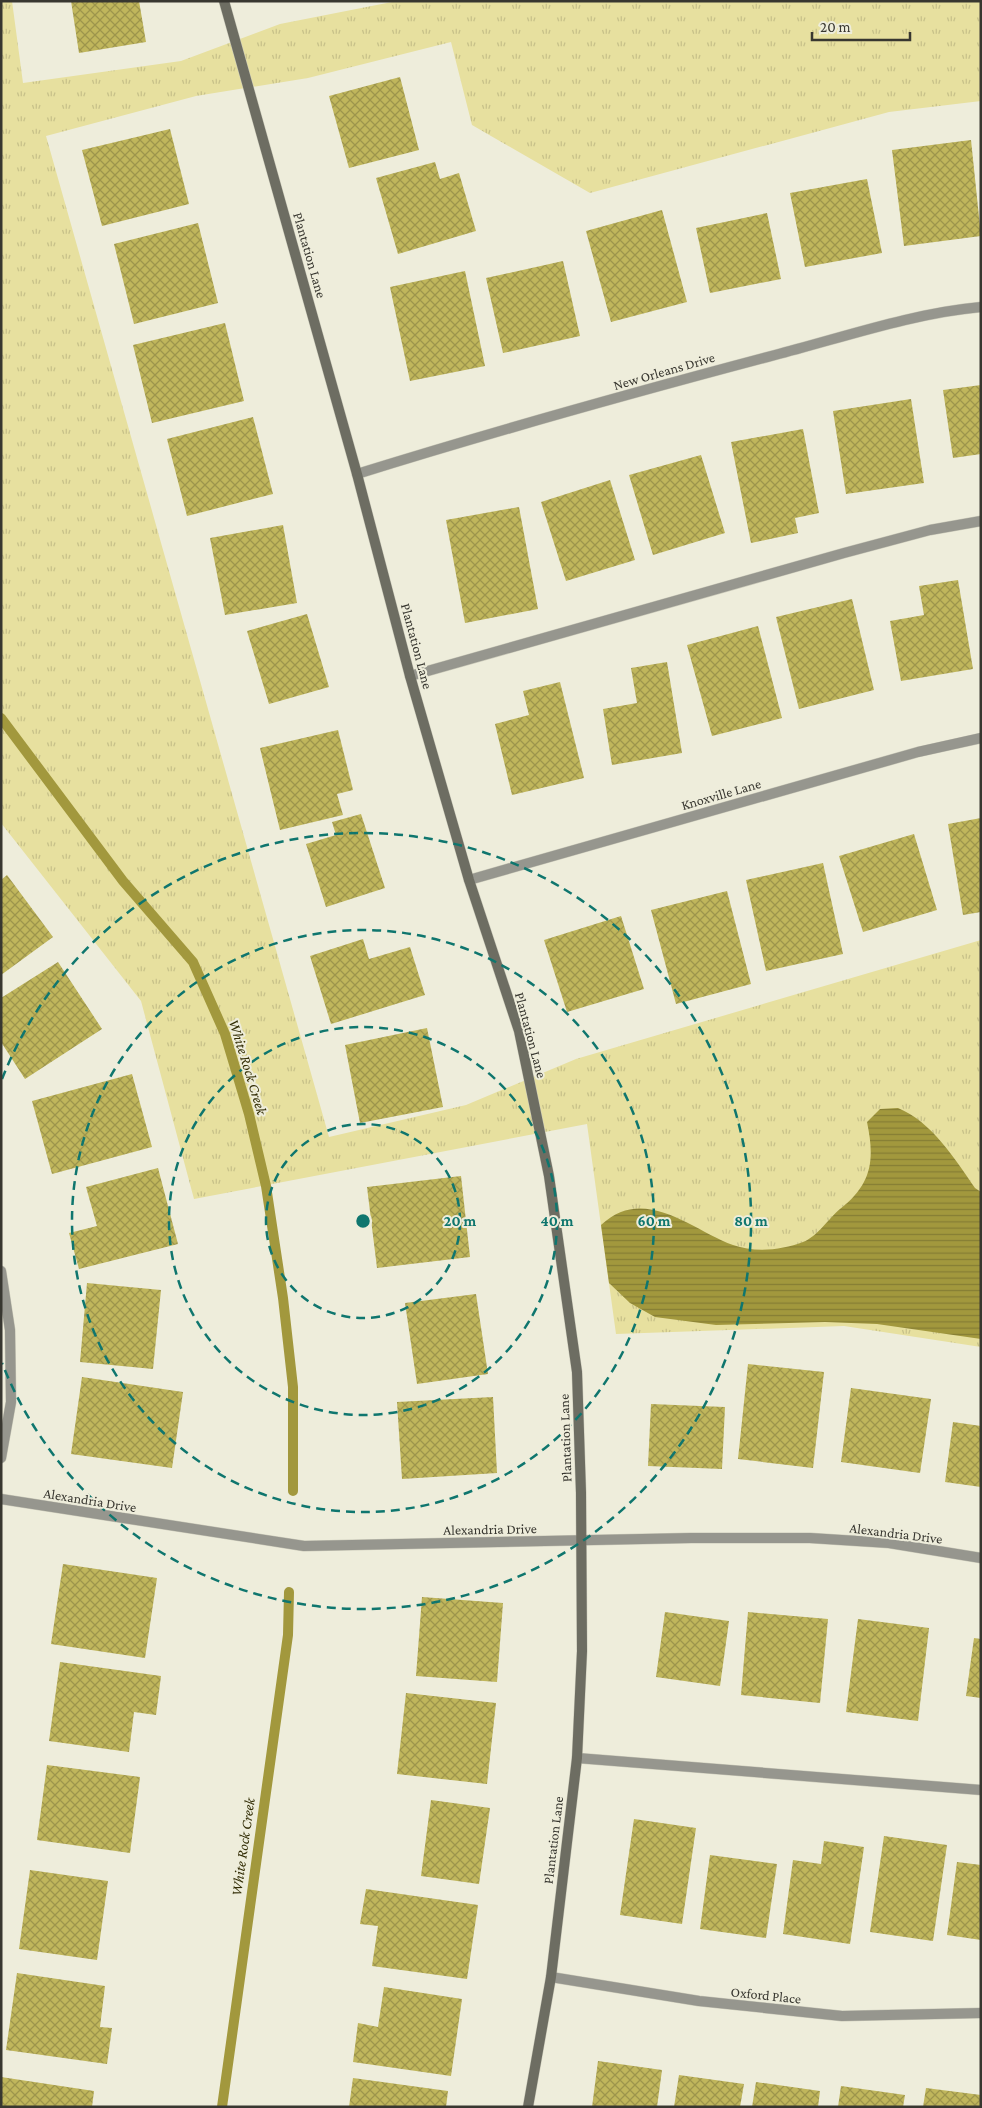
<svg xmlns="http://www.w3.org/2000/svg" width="982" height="2108" font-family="'Crimson Pro',serif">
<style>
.grass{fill:url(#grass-tufts)}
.water{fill:url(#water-rules)}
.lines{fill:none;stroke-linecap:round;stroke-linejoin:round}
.stream{stroke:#a2983d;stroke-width:10}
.building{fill:url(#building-cross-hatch)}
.lane-casing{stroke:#cac9b9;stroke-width:11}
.street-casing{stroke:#cac9b9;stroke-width:11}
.secondary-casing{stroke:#cac9b9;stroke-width:11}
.lane{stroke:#96968e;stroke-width:10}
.street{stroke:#96968e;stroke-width:10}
.secondary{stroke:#6d6d62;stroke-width:10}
.ring{fill:none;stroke:#0f766e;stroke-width:2.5;stroke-dasharray:9 6}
.labels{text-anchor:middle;stroke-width:4;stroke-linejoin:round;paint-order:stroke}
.street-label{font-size:14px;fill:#383730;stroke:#eeeddb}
.water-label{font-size:15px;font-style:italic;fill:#322d05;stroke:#eeeddb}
.centre{fill:#0f766e;stroke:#eeeddb;stroke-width:2.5}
.ring-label{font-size:15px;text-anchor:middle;font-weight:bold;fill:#0f766e;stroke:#eeeddb;stroke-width:4;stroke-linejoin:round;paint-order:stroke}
</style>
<defs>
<pattern id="grass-tufts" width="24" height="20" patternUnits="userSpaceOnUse" patternTransform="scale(1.25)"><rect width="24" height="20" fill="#e7e09f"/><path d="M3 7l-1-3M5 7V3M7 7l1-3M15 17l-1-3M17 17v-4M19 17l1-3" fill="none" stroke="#c7c189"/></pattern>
<pattern id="water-rules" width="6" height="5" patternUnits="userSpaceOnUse" patternTransform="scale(1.25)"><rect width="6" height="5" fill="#a2983d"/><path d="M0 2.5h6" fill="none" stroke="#857d34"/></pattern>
<pattern id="building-cross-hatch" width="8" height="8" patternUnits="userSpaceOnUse" patternTransform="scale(1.25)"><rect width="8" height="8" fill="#c0b65c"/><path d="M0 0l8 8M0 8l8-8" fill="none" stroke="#9d954c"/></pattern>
</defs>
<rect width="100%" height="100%" fill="#eeeddb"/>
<path class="grass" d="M 1,1 L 12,1 L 23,83 L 181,61 L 280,24 L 397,1 L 981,1 L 981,101 L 889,112 L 590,193 L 472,125 L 451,42 L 308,78 L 196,96 L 46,136 L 329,1137 L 466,1105 L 576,1059 L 981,940 L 981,1347 L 844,1326 L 616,1334 L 587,1124 L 194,1199 L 141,1001 L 1,823 Z"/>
<path class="water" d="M 898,1108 C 932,1122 955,1159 975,1188 L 981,1192 L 981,1339 L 877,1324 L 825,1322 L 716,1325 L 655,1317 L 630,1303 L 609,1283 L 601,1225 C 644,1184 692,1230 733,1245 C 755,1253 782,1250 803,1242 C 817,1237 829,1218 840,1209 C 872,1184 875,1160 867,1122 L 880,1109 Z"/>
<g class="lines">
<path class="stream" d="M 1,718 L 123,881 L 193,962 L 225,1034 L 249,1114 L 266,1186 L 283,1298 L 293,1387 L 293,1491
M 222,2107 L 288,1635 L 289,1592"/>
</g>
<path class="building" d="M 71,1 L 139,1 L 146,42 L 79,53 Z
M 400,77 L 419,150 L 349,168 L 329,96 Z
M 170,129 L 189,204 L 102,226 L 82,150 Z
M 971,140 L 981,236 L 904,246 L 892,150 Z
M 435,162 L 440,179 L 459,173 L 476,231 L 398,254 L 376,178 Z
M 867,179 L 882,253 L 805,267 L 790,193 Z
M 662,210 L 687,302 L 611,322 L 586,231 Z
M 767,213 L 781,279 L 710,293 L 696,228 Z
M 198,223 L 218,303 L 134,324 L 114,244 Z
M 563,261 L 580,336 L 503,353 L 486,278 Z
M 465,271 L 485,366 L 410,381 L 390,287 Z
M 225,323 L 244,401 L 152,423 L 133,345 Z
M 981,385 L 981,454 L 953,458 L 943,390 Z
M 911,399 L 924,483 L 846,494 L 833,411 Z
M 253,417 L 273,494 L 187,516 L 167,439 Z
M 803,429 L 819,513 L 795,518 L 798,533 L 751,543 L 731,442 Z
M 701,455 L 725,533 L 653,555 L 629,475 Z
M 610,480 L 635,560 L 566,581 L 541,502 Z
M 519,507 L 538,609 L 465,623 L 446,520 Z
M 283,525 L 297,603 L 225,615 L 210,538 Z
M 958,580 L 973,669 L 901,681 L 890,621 L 924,615 L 919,586 Z
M 852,599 L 874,690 L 799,709 L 776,617 Z
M 307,614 L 329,687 L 269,704 L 247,631 Z
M 758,626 L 782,718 L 712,736 L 687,645 Z
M 667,662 L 682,753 L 612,765 L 603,709 L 637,703 L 631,668 Z
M 560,682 L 584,778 L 512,795 L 495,724 L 529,715 L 523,691 Z
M 338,730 L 353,790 L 337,794 L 343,815 L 280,830 L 260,748 Z
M 361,814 L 385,888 L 326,907 L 306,844 L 336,835 L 332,822 Z
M 981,818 L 981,912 L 963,915 L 948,824 Z
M 914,834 L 937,910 L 863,932 L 839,856 Z
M 823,863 L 843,954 L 766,971 L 746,880 Z
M 7,875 L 53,937 L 1,975 L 1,880 Z
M 727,891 L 751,984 L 676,1004 L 651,910 Z
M 621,916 L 644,989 L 567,1012 L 544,940 Z
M 363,939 L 369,959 L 410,947 L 425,995 L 331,1024 L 310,956 Z
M 58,962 L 102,1029 L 25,1079 L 1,1042 L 1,998 Z
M 427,1028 L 443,1107 L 360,1123 L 345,1045 Z
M 132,1074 L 152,1147 L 52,1174 L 32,1101 Z
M 158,1168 L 178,1244 L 79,1269 L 69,1233 L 97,1226 L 86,1187 Z
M 461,1176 L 470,1257 L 377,1268 L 367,1187 Z
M 87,1283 L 161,1290 L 153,1369 L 80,1362 Z
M 476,1294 L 488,1374 L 417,1384 L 405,1303 Z
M 748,1364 L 824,1372 L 813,1468 L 738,1459 Z
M 82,1377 L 183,1392 L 172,1468 L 71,1454 Z
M 851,1388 L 931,1399 L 920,1473 L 841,1462 Z
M 493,1397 L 497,1473 L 402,1479 L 397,1402 Z
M 651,1404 L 725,1407 L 722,1469 L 648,1466 Z
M 953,1422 L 981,1426 L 981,1487 L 945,1482 Z
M 63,1564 L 157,1578 L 145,1658 L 51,1644 Z
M 422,1597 L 503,1603 L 497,1682 L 416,1676 Z
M 665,1612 L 729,1621 L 720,1686 L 656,1677 Z
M 748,1612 L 828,1619 L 820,1703 L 741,1695 Z
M 858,1619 L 929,1628 L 918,1721 L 846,1712 Z
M 974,1638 L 981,1639 L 981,1698 L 966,1696 Z
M 60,1662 L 161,1676 L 156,1715 L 134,1712 L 129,1752 L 49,1741 Z
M 406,1693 L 496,1703 L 487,1784 L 397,1774 Z
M 47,1765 L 140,1777 L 130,1853 L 37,1840 Z
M 431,1800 L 490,1808 L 479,1884 L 421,1876 Z
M 634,1819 L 696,1828 L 682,1924 L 620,1915 Z
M 884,1836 L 947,1845 L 933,1941 L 870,1932 Z
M 824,1841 L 864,1847 L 850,1944 L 783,1934 L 793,1860 L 821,1864 Z
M 710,1855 L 777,1864 L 766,1938 L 700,1929 Z
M 957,1862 L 981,1865 L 981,1940 L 947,1935 Z
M 30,1870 L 108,1881 L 97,1960 L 19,1949 Z
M 366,1889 L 478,1905 L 467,1979 L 372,1966 L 378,1926 L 360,1924 Z
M 17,1973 L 105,1986 L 100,2027 L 112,2028 L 107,2064 L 6,2050 Z
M 384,1987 L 462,1999 L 451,2076 L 353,2062 L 358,2023 L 378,2027 Z
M 598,2061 L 662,2070 L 657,2107 L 592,2107 Z
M 679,2075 L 744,2084 L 740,2107 L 674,2107 Z
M 1,2077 L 94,2091 L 92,2107 L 1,2107 Z
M 353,2078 L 448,2091 L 446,2107 L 349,2107 Z
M 756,2082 L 820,2091 L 818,2107 L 752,2107 Z
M 841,2086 L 905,2095 L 903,2107 L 838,2107 Z
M 926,2088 L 981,2095 L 981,2107 L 923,2107 Z"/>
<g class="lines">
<g class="lane-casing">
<path id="lane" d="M 410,676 L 844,553 L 930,530 L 981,521
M 577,1758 L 981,1790"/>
</g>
<g class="street-casing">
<path id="street" d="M 357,474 C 495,431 635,392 775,355 C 841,338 913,313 981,307
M 469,880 L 918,752 L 981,738
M 1,1271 L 10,1330 L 11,1402 L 1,1458
M 1,1499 L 304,1546 L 691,1538 L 810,1538 L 889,1543 L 981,1558
M 551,1977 L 699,2001 L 842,2016 L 981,2013"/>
</g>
<g class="secondary-casing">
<path id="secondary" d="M 224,1 L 357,474 L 410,676 L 469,880 L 519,1031 L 549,1176 L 577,1372 L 581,1493 L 582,1651 L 577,1758 L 551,1977 L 528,2107"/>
</g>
<use href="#lane" class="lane"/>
<use href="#street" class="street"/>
<use href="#secondary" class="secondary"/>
</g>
<g class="ring">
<circle cx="363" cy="1221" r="97"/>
<circle cx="363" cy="1221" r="194"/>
<circle cx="363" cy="1221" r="291"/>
<path d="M2 1079A388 388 0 1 1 2 1363"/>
</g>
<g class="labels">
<g class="street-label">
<text transform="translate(310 255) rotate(74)" y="5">Plantation Lane</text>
<text transform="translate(664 371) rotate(-16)" y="5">New Orleans Drive</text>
<text transform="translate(417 646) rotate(75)" y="5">Plantation Lane</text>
<text transform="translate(721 794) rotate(-16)" y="5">Knoxville Lane</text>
<text transform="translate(531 1035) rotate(75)" y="5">Plantation Lane</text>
<text transform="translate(565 1438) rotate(-92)" y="5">Plantation Lane</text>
<text transform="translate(90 1500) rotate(9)" y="5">Alexandria Drive</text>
<text transform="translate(490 1529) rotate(-1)" y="5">Alexandria Drive</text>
<text transform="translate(896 1533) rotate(7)" y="5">Alexandria Drive</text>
<text transform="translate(553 1840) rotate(-83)" y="5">Plantation Lane</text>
<text transform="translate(766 1995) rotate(6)" y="5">Oxford Place</text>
</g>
<g class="water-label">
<text transform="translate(248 1067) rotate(73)" y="5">White Rock Creek</text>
<text transform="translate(243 1847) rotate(-82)" y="5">White Rock Creek</text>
</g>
</g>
<circle cx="363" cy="1221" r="8" class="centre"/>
<g class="ring-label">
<text x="460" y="1226">20 m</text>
<text x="557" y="1226">40 m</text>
<text x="654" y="1226">60 m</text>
<text x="751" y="1226">80 m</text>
</g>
<rect width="982" height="2108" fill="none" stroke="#383730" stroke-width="5"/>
<path d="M812 32v8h98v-8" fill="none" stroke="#383730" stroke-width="2.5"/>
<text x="820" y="32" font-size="15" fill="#383730" stroke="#eeeddb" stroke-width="4" paint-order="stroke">20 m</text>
</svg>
